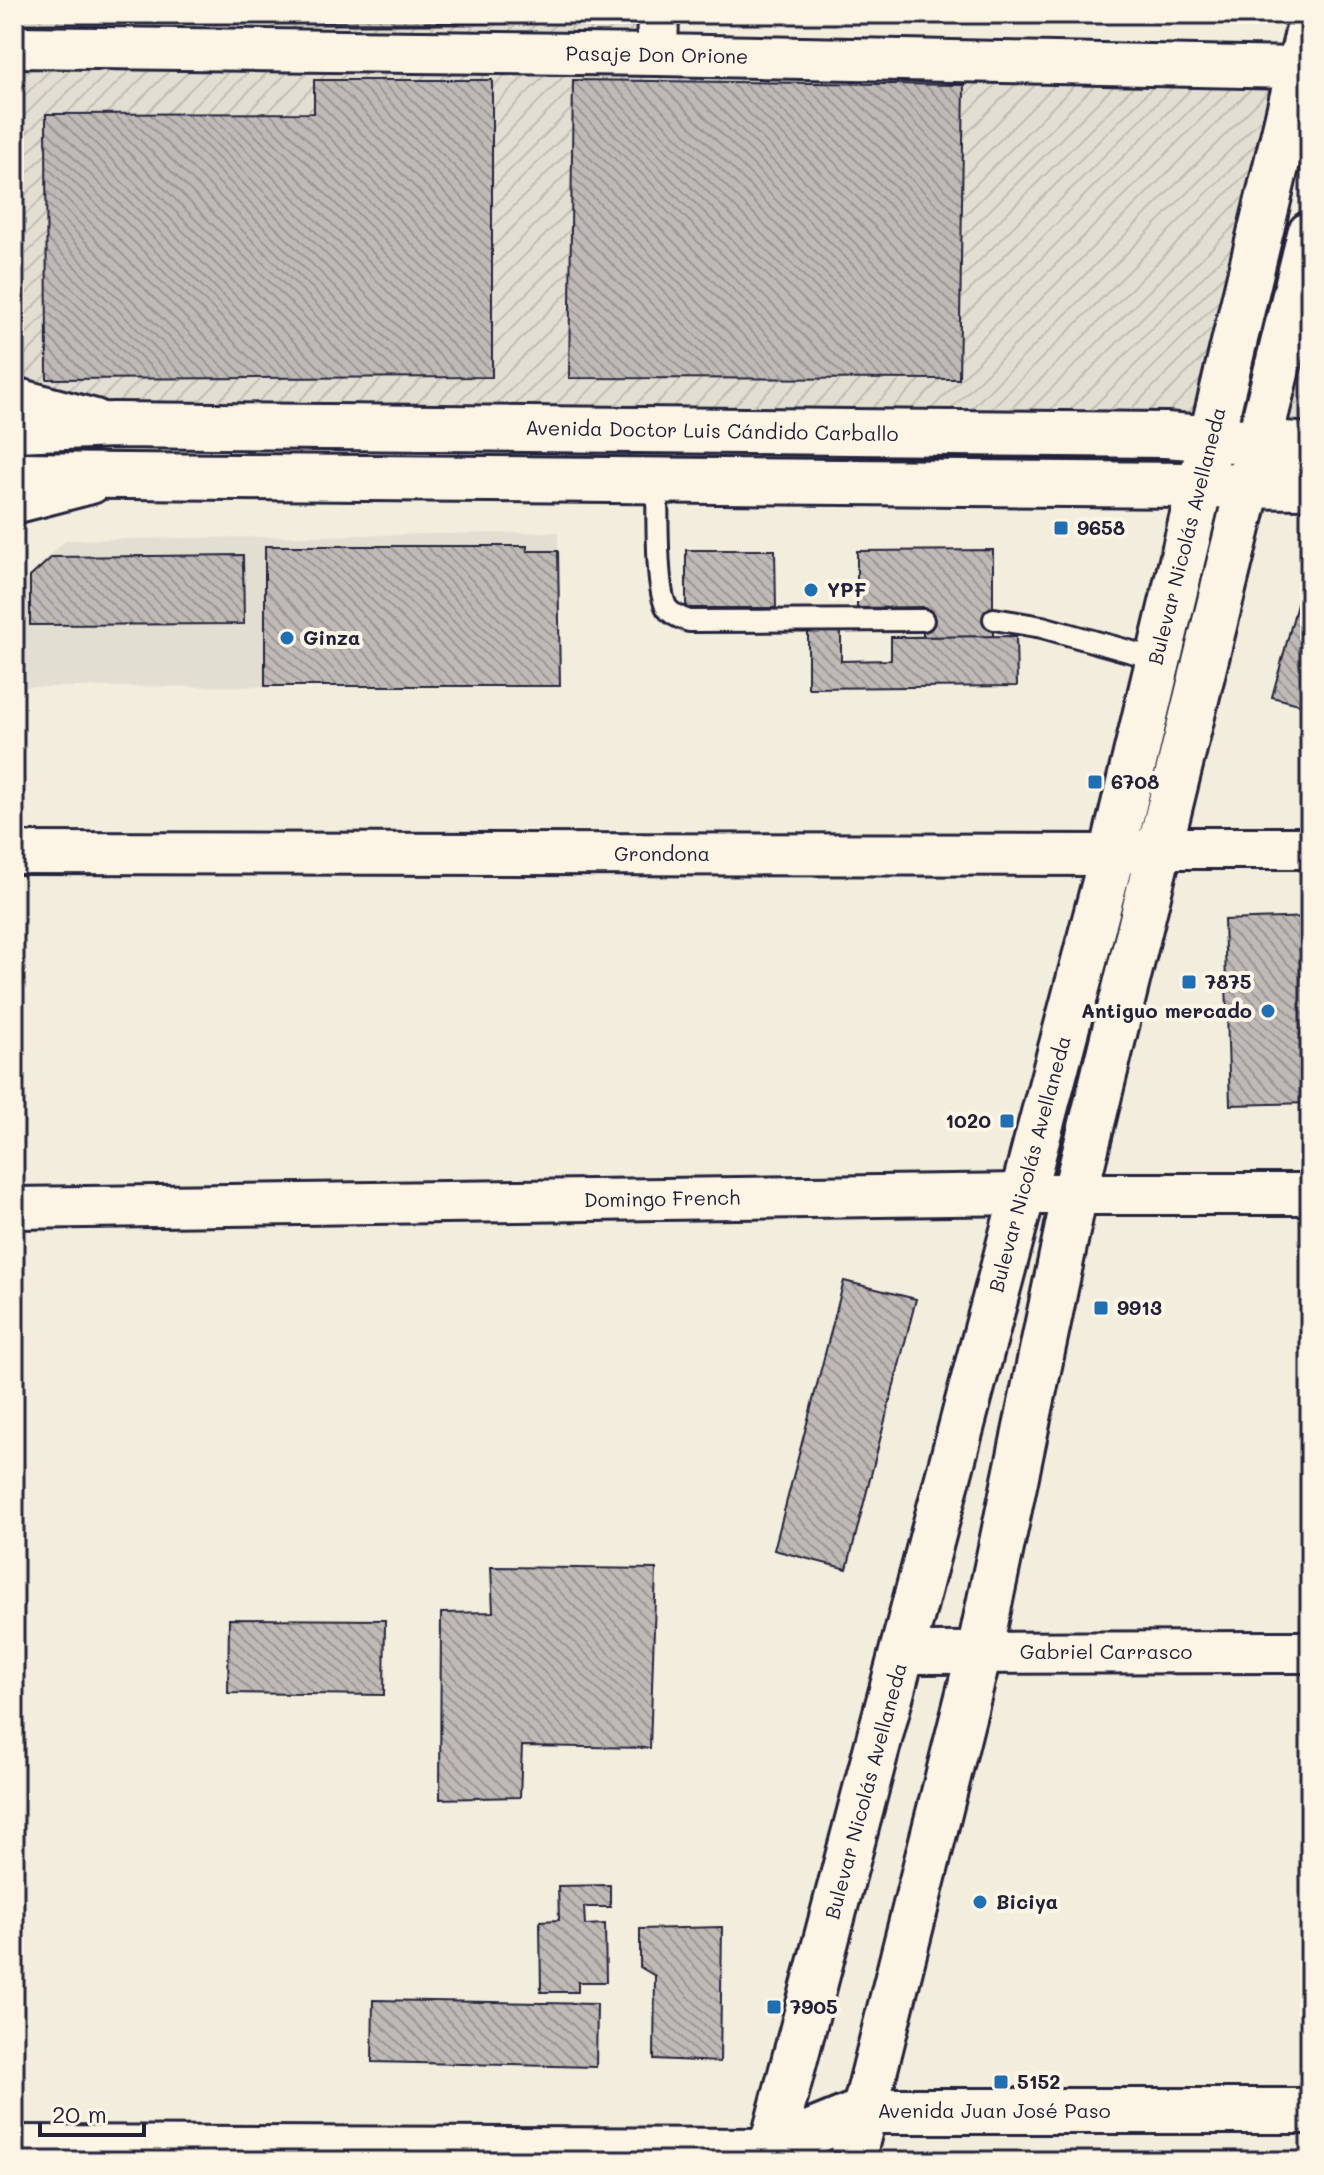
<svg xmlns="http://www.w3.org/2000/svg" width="1324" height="2175" font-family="Mali,sans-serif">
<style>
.built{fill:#e3ded2}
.industrial{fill:url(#industrial-furrows)}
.building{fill:url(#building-back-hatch);stroke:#22223b;stroke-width:2}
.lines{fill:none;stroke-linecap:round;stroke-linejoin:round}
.lane-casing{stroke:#22223b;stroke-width:26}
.street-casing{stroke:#22223b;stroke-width:46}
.secondary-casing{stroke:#22223b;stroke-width:50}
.primary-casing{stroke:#22223b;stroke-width:50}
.lane{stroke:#fcf5e5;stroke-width:20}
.street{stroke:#fcf5e5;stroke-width:40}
.secondary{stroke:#fcf5e5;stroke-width:44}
.primary{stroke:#fcf5e5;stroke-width:44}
.poi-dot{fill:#1f6fb2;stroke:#fcf5e5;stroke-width:3}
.labels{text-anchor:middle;stroke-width:8;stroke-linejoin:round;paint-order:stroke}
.street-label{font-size:20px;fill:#22223b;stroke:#fcf5e5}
.poi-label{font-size:20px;font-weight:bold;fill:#22223b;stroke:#fcf5e5;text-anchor:start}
</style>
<defs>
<pattern id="industrial-furrows" width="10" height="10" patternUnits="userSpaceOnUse" patternTransform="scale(2)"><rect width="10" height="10" fill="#e3ded2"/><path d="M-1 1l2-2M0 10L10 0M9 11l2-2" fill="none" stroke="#c2beb5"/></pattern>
<pattern id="building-back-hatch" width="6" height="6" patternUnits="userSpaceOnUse" patternTransform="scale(2)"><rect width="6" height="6" fill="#bfbab6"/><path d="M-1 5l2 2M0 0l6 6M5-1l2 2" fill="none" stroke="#9b9795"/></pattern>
</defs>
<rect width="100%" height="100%" fill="#f3edde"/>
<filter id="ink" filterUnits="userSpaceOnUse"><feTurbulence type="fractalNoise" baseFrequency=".0125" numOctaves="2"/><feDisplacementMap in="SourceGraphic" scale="16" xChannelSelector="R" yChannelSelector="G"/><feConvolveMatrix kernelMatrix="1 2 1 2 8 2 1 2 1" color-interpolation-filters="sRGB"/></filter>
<g filter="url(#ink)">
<path class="built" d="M 558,532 L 560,686 L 16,687 L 15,590 L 66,540 Z"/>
<path class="industrial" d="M 14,14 L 658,14 L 657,54 L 1299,68 L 1210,438 L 14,429 Z
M 1310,234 L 1310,446 L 1258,442 Z"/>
<path class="building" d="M 125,14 L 251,14 L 251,22 L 125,21 Z
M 251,14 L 511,14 L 511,23 L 251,22 Z
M 314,80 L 492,80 L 492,377 L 47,379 L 46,114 L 314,113 Z
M 573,80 L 964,85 L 959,379 L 569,378 Z
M 265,546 L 527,546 L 527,551 L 558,551 L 560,686 L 265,686 Z
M 686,550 L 775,550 L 776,608 L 686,608 Z
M 993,550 L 993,636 L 923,637 L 923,607 L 857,608 L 857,551 Z
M 243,555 L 244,624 L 30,625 L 30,577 L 52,557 Z
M 1306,571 L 1310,572 L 1310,707 L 1272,697 Z
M 808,625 L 841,625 L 841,661 L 891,660 L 891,637 L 1016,636 L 1017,686 L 808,688 Z
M 1310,917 L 1310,1103 L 1230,1105 L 1224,920 Z
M 844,1281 L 916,1299 L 847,1569 L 774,1550 Z
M 491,1567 L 656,1569 L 650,1748 L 522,1746 L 520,1797 L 440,1799 L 441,1613 L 493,1612 Z
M 229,1619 L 385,1620 L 384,1695 L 228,1693 Z
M 610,1885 L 610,1907 L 584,1907 L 585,1925 L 605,1924 L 606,1982 L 578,1982 L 578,1992 L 541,1992 L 540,1921 L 559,1920 L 558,1886 Z
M 722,1927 L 720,2062 L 654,2059 L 655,1976 L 640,1967 L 640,1929 Z
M 373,2000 L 597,2004 L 596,2067 L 372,2062 Z"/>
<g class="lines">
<g class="lane-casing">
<path id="lane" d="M 657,481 C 658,507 655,590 667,608 C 672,615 681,618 689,621 L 923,620
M 994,619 L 1042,627 L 1157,659"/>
</g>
<g class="street-casing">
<path id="street" d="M 14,47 L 657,55 L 1299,68
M 657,55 L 658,14
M 14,398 L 95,420
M 14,503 L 91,483
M 14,853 L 1112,855 L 1160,848 L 1310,848
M 14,1208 L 1023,1194 L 1310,1194
M 902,1653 L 1310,1652
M 14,2146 L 771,2149"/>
</g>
<g class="secondary-casing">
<path id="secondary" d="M 771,2149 L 864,2111 L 1310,2111
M 768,2161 L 1112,855 L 1310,24
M 852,2161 L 979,1653 L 1075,1193 L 1310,234"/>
</g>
<g class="primary-casing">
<path id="primary" d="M 14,429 L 114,425 L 1165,435 L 1310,446
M 14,475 L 1310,486"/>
</g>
<use href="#lane" class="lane"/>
<use href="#street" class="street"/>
<use href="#secondary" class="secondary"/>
<use href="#primary" class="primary"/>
</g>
</g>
<g class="poi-dot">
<rect x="1053" y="520" width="16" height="16" rx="4"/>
<circle cx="811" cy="590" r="8"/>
<circle cx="287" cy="638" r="8"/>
<rect x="1087" y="774" width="16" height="16" rx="4"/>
<rect x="1181" y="974" width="16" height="16" rx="4"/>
<circle cx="1268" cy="1011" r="8"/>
<rect x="999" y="1113" width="16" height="16" rx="4"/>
<rect x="1093" y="1300" width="16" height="16" rx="4"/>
<circle cx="980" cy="1902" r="8"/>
<rect x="766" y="1999" width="16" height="16" rx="4"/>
<rect x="993" y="2074" width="16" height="16" rx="4"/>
</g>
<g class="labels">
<g class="street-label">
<text transform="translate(657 55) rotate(1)" y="7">Pasaje Don Orione</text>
<text transform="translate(712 431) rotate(1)" y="7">Avenida Doctor Luis Cándido Carballo</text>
<text transform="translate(1187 536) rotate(-76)" y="7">Bulevar Nicolás Avellaneda</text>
<text x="662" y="861">Grondona</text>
<text transform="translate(1030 1164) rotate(-75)" y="7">Bulevar Nicolás Avellaneda</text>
<text transform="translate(662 1199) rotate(-1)" y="7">Domingo French</text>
<text x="1106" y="1659">Gabriel Carrasco</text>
<text transform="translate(866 1791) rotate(-75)" y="7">Bulevar Nicolás Avellaneda</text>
<text x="994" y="2118">Avenida Juan José Paso</text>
</g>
<g class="poi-label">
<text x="1077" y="535">9658</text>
<text x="827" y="597">YPF</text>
<text x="303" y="645">Ginza</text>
<text x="1111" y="789">6708</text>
<text x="1205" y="989">7875</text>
<text x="1252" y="1018" text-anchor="end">Antiguo mercado</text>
<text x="991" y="1128" text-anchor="end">1020</text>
<text x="1117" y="1315">9913</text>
<text x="996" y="1909">Biciya</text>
<text x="790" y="2014">7905</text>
<text x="1017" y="2089">5152</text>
</g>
</g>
<rect width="1324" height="2175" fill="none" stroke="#fcf5e5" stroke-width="48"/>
<rect x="24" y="24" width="1276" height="2127" fill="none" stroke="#22223b" stroke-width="3" filter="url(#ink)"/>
<path d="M40 2123v12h104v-12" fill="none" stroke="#22223b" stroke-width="4"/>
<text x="52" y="2123" font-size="24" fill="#22223b" stroke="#fcf5e5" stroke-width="6" paint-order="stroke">20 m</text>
</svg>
